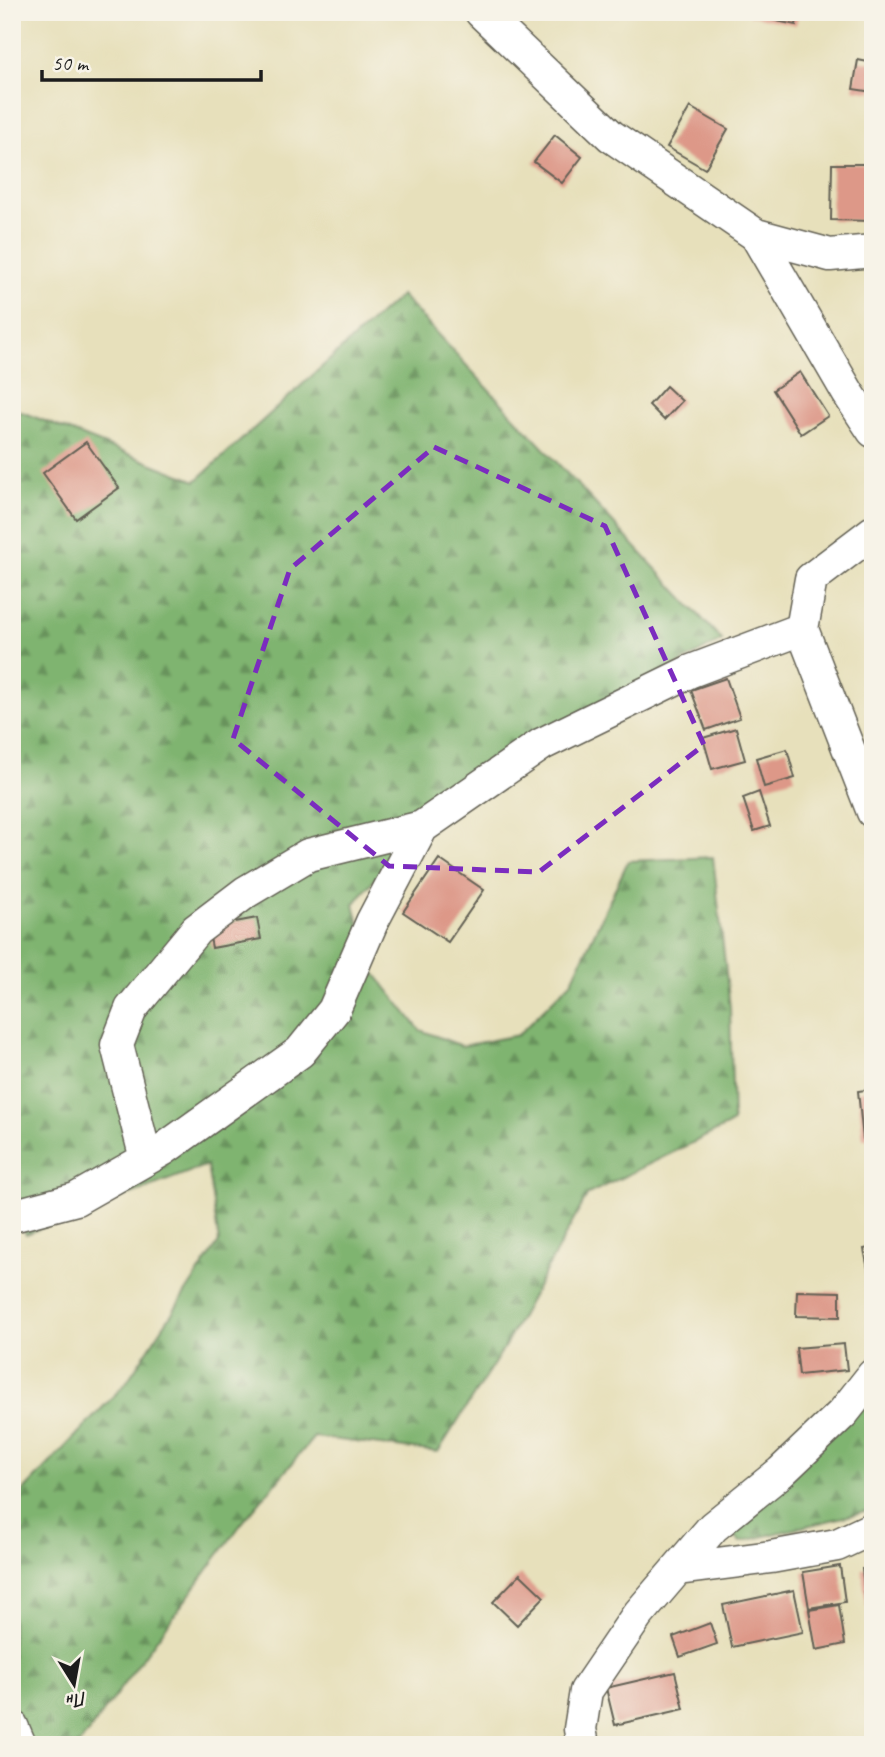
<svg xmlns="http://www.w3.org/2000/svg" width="885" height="1757" font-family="Caveat,sans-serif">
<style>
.forest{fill:url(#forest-firs);stroke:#4e6846;stroke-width:2}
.building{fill:#dd9888}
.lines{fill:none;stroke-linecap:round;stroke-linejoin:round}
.minor-casing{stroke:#636154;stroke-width:35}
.minor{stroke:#fff;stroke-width:32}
.marked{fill:none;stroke:#7b2cbf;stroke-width:5;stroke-dasharray:14 9;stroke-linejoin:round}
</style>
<defs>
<pattern id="forest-firs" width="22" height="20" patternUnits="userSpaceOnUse" patternTransform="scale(1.75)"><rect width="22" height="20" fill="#7fb470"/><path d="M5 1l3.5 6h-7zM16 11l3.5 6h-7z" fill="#67925b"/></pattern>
</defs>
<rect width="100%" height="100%" fill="#f7f3e8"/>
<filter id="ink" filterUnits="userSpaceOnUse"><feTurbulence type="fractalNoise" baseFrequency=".0143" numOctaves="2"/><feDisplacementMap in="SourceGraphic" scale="14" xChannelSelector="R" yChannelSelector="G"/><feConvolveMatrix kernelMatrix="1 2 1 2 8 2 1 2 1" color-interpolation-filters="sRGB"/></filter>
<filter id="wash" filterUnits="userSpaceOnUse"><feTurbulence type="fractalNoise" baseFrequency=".00686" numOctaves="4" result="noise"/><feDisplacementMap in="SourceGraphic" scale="28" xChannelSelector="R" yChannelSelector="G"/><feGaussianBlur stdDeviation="1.57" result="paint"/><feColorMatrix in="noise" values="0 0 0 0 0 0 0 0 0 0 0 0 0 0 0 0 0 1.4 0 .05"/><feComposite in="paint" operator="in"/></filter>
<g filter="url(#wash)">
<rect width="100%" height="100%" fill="#e7e0bb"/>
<path class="forest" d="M 401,295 L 722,640 L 443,795 L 354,904 L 370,967 L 420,1030 L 462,1046 L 518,1035 L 572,981 L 628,861 L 713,857 L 730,1008 L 733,1123 L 588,1194 L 502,1351 L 438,1452 L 314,1437 L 242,1523 L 79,1745 L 12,1745 L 12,1503 L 126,1383 L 219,1242 L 207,1165 L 26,1234 L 12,1216 L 12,408 L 196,481 Z
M 873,1385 L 873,1510 L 740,1542 L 725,1523 Z"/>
<g id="blocks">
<path class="building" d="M 749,12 L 799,12 L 796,25 L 748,15 Z
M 858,60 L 873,63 L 873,92 L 853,89 Z
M 690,107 L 728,129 L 705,169 L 667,147 Z
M 555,135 L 582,157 L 562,183 L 534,162 Z
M 832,164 L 873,164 L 873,221 L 831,220 Z
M 800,372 L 828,416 L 801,434 L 773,390 Z
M 666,386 L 682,401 L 664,420 L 649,405 Z
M 86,442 L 119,488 L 76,519 L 43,473 Z
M 726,678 L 740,718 L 706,730 L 691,690 Z
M 736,728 L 745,760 L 712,769 L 703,738 Z
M 787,749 L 795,778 L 764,787 L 756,758 Z
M 759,792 L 770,826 L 754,831 L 743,798 Z
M 439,859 L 484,890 L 448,942 L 403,912 Z
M 257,918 L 261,939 L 212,948 L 208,927 Z
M 873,1089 L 873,1138 L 863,1139 L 858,1091 Z
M 873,1247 L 873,1268 L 868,1269 L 864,1249 Z
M 797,1291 L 840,1292 L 840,1317 L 796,1316 Z
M 844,1344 L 847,1370 L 799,1375 L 796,1348 Z
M 840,1566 L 845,1602 L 809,1608 L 803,1572 Z
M 873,1568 L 873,1606 L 866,1606 L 862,1569 Z
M 520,1574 L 544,1597 L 517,1625 L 493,1602 Z
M 794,1590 L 803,1632 L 732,1647 L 723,1605 Z
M 839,1605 L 845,1644 L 816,1650 L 809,1610 Z
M 710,1623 L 717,1644 L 680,1657 L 673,1637 Z
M 675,1672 L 684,1709 L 615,1725 L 606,1688 Z"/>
</g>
</g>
<g filter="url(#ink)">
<use href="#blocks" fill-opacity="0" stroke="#636154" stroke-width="2"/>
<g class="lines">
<g class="minor-casing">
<path id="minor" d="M 481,12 L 611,136 L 756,235 L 848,393 L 873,431
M 756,235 L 830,255 L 873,251
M 802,629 L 873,812
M 802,629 L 811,579 L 873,532
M 146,1159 L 117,1045 L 131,1009 L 196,930 L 246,892 L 308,855 L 422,827
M 12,1216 L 76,1199 L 164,1149 L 300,1052 L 334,1010 L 372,922 L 422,827 L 542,744 L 691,671 L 802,629
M 678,1569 L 771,1557 L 837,1545 L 873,1528
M 12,1726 L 20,1745
M 583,1745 L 580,1729 L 586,1691 L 637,1616 L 713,1527 L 781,1472 L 843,1413 L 873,1375"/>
</g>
<use href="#minor" class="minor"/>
</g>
</g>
<path class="marked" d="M 434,447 L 605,526 L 704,745 L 539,872 L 389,866 L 233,739 L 290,569 Z"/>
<rect width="885" height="1757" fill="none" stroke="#f7f3e8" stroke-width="42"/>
<g transform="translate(74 1684) rotate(169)" stroke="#f7f3e8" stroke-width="5" paint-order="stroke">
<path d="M0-5L12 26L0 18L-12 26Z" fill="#1c1c1c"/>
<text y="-10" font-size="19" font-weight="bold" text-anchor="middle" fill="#1c1c1c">Пн</text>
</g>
<path d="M42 70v10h219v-10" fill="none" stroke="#1c1c1c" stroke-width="3.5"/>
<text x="52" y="70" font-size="21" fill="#1c1c1c" stroke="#f7f3e8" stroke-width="5" paint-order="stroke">50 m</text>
</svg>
